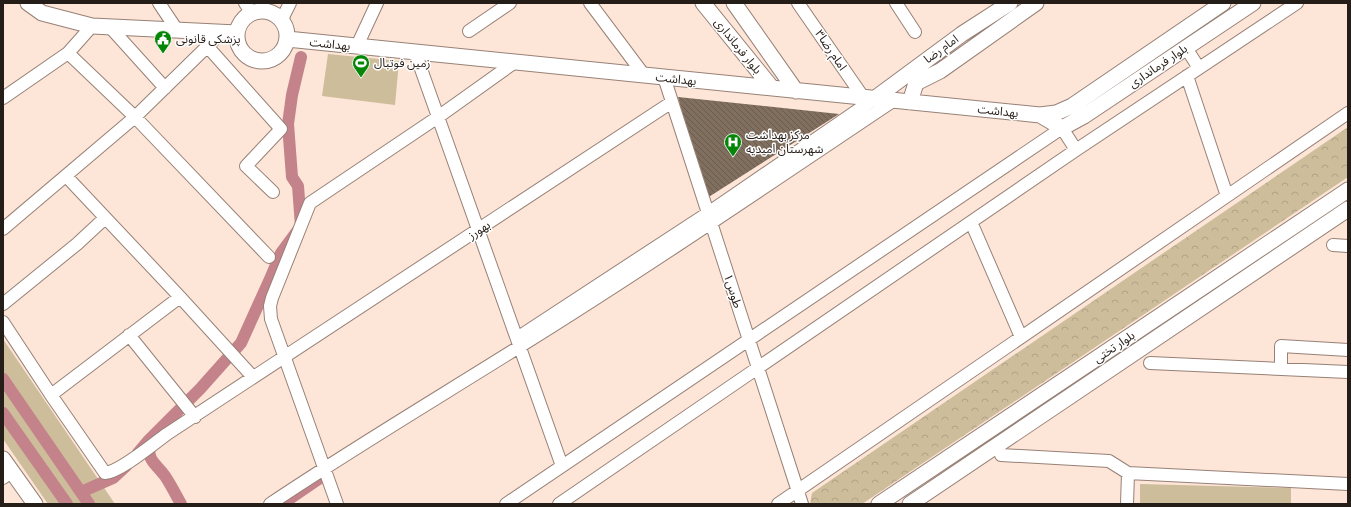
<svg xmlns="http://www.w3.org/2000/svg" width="1351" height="507" font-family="Literata,'Noto Sans Arabic',serif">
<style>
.forest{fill:url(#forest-crowns)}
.green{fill:#cdbd9a}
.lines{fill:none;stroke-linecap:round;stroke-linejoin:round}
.canal{stroke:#c4838b;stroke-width:12}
.building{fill:url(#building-back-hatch)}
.minor-casing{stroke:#978176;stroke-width:14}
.tertiary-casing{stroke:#978176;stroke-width:17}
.minor{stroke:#fff;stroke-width:12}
.tertiary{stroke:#fff;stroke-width:15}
.labels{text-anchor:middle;stroke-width:3;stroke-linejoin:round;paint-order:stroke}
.poi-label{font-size:12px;fill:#251d18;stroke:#fff;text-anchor:start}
.street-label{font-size:12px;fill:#251d18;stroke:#fff}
</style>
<defs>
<pattern id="forest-crowns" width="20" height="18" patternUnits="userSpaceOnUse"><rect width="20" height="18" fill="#cdbd9a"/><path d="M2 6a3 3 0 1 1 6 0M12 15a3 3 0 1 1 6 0" fill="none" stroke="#b0a284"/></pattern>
<pattern id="building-back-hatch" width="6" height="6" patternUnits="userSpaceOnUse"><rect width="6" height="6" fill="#806f5f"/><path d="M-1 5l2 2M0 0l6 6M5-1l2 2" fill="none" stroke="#695b4d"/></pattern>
</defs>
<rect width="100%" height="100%" fill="#fde5d8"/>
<path class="forest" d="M 1348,127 L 1348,177 L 862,504 L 810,504 L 812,493 Z"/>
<path class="green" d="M 328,54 L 399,61 L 395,105 L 322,96 Z
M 3,339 L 115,504 L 48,504 L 3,439 Z
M 1140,484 L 1291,488 L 1291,504 L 1140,504 Z"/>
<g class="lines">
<path class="canal" d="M 3,379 L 89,504
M 3,413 L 67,504
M 149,440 C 148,463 153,460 165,476 C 171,485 176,495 181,504
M 138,453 L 149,440 L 200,389 L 241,343 L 270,279 L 281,253 L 301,226 L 298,186 L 292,177 L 288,124 L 292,95 L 301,57
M 81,492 L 113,478 L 126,466
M 282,504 L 320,478"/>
</g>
<path class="building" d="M 678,97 L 839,114 L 704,200 Z"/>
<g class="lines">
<g class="minor-casing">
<path id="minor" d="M 159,3 L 177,30
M 245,3 L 252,13
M 590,3 L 644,75
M 798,3 L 863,97
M 896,3 L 915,32
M 281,21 L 290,3
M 110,27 L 165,88
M 469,31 L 510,3
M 207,46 L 281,129 L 246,166 L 273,192
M 357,46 L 377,3
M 1186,48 L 1199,68
M 415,52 L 562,466
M 68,53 L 135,117 L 269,257
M 1187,76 L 1227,196
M 664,77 L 802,504
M 3,98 L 68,53 L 92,26
M 66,176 L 180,297 L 253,377
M 971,222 L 1021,337
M 3,229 L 135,117 L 221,33
M 1333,245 L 1348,246
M 3,304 L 77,244 L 105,218
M 3,322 L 51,395 L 105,473 C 120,472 153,444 167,434 L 672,102
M 129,335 L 195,417
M 517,338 L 708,213 L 874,99
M 1150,363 L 1348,372
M 1281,369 L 1281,346 L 1348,350
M 51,395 L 180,297
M 1001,455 L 1109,461 L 1128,473 L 1348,484
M 3,478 L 12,471
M 270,504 C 352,449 436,399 519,347 C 646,268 769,184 893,101
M 337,504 L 271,319 L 270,306 L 272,298 L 310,203 L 438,117 L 515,62
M 506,504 L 1062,128 L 1076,150
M 559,504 L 1076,150 L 1297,3
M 778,504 L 1348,113
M 1127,504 L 1128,473"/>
</g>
<g class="tertiary-casing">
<path id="tertiary" d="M 28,3 L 42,13 L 92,26 L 237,33
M 703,3 L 772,88
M 734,3 L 796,91
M237 36a25 25 0 1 1 50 0a25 25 0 1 1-50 0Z
M 287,39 L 1040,115 L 1062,128 L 1084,116 L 1253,3
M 874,99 L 962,34 L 1010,3
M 910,102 L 916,83 L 940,71 L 1036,3
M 1040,115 L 1056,113 L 1072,106 L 1223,3
M 3,459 L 35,504
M 879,504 L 1348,190
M 910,504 L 1348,209"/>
</g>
<use href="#minor" class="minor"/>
<use href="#tertiary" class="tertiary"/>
</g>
<defs>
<g id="civic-pin" transform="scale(0.9)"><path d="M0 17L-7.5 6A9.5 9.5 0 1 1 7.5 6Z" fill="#068607" stroke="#fff"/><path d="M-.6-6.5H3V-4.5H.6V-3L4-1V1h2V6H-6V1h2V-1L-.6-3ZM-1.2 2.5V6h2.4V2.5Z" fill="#fff"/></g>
<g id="stadium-pin" transform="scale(0.9)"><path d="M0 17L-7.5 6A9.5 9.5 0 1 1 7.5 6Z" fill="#068607" stroke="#fff"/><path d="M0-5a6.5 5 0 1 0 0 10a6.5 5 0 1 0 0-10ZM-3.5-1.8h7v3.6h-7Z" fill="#fff"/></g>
<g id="hospital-pin" transform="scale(0.9)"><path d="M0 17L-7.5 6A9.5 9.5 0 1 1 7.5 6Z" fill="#068607" stroke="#fff"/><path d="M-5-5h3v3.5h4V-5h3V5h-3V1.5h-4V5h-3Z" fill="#fff"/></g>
</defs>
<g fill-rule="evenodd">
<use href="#civic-pin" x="163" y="39"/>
<use href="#stadium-pin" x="361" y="63"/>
<use href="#hospital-pin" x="733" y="142"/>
</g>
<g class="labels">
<g class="poi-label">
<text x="176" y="43">پزشکی قانونی</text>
<text x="374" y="67">زمین فوتبال</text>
<text x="746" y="139">مرکز بهداشت<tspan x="746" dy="14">شهرستان امیدیه</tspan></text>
</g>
<g class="street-label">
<text transform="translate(330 44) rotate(6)" y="4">بهداشت</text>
<text transform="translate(738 46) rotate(51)" y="4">بلوار فرمانداری</text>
<text transform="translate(941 49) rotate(-36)" y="4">امام رضا</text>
<text transform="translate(831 50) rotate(56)" y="4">امام رضا۳</text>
<text transform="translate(1158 66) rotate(-34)" y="4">بلوار فرمانداری</text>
<text transform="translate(676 79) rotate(6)" y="4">بهداشت</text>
<text transform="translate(998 111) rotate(6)" y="4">بهداشت</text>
<text transform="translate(479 230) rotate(-33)" y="4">بهورز</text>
<text transform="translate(733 291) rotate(72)" y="4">طوس۱</text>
<text transform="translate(1114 347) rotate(-34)" y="4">بلوار تختی</text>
</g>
</g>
<rect width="1351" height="507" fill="none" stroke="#251d18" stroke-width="8"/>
</svg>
